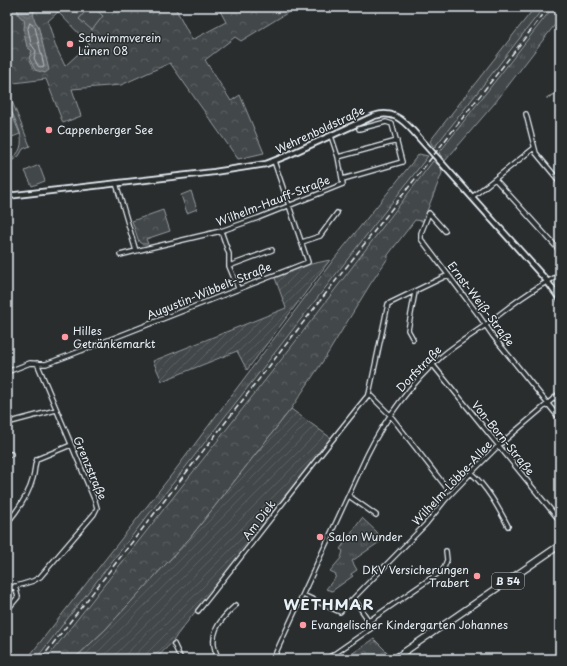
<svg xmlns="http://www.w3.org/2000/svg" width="567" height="666" font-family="'Playpen Sans',sans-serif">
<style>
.built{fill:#363a3b}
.grass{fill:url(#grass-tufts);stroke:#959ca0}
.forest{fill:url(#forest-crowns);stroke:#959ca0;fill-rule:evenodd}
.garden{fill:url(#garden-furrows);stroke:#959ca0}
.pitch{fill:#424648;stroke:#959ca0}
.water{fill:url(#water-waves);stroke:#989fa3}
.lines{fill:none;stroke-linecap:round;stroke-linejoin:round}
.shore{stroke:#b3bac0;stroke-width:1}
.stream{stroke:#989fa3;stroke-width:1.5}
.minor-casing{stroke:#e8f1f8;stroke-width:6}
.tertiary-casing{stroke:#e8f1f8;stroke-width:8}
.primary-casing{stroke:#e8f1f8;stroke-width:8}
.minor{stroke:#2a2d2e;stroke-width:3.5}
.tertiary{stroke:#2a2d2e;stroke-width:4.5}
.primary{stroke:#2a2d2e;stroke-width:5.5}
.rail{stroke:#e8f1f8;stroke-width:1.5;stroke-dasharray:6 3;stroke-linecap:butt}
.poi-dot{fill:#ff9aa2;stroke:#2a2d2e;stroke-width:1.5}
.labels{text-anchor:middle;stroke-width:3;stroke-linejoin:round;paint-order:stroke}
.shield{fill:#2a2d2e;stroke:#afb6bb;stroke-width:1}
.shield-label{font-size:10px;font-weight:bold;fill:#e8f1f8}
.poi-label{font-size:11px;fill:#e8f1f8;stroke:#2a2d2e;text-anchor:start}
.street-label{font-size:11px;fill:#e8f1f8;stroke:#2a2d2e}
.district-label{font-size:15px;font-weight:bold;letter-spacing:1px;fill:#e8f1f8;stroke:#2a2d2e}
</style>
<defs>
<pattern id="grass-tufts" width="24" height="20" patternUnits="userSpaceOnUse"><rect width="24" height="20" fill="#424648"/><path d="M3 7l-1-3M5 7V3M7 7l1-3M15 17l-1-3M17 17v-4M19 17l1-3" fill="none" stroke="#5d6163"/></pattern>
<pattern id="forest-crowns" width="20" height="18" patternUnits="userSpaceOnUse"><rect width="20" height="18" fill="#424648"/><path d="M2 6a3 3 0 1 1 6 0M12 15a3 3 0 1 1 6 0" fill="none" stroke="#5d6163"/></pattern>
<pattern id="garden-furrows" width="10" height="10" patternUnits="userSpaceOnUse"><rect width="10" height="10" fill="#424648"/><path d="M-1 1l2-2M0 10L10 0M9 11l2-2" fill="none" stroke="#5d6163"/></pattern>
<pattern id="water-waves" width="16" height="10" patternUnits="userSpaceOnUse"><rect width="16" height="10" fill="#63686b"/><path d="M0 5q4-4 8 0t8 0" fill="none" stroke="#797e81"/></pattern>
</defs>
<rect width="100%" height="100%" fill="#2a2d2e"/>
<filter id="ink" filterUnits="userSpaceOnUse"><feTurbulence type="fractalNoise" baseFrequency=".025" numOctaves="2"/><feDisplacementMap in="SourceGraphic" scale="8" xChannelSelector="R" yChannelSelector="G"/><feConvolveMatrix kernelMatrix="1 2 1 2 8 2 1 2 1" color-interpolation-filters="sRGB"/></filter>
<g filter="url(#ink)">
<path class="built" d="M 542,7 L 553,7 L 439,153 L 432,144 Z
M 428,156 L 433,161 L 292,346 L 46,659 L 36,659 Z"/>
<path class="grass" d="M 535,7 L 544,7 L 434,148 L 430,141 Z
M 553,7 L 560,7 L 560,18 L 494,104 L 445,161 L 439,153 Z
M 419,154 L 428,156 L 36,659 L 27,659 L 173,473 L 334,259 Z
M 362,518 L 377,532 L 381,541 L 352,561 L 357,570 L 351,574 L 353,576 L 332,591 L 326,589 L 335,578 L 336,574 L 330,571 L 341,558 L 343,551 L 340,549 Z"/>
<path class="forest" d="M 7,7 L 175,7 L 192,40 L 226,22 L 218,7 L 297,7 L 241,41 L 235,37 L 205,60 L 231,101 L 240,95 L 264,153 L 238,159 L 170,63 L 121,85 L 72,89 L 81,116 L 63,123 L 46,79 L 14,83 L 7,70 ZM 58,12 L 89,44 L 65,66 L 55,45 L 48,21 Z
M 433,161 L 441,167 L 442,173 L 423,221 L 415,220 L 388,255 L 388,258 L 371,283 L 325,358 L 291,409 L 190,538 L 105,630 L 74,659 L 46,659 L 292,346 Z
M 191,191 L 197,209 L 187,213 L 181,195 Z
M 163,210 L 170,231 L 146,239 L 148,244 L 142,244 L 139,242 L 132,221 Z
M 374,639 L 388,653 L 379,659 L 353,659 L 350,655 Z"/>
<path class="garden" d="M 330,260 L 247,370 L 237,351 L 162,381 L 153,361 L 286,308 L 275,278 L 311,264 Z
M 291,409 L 331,438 L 177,635 C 172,645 163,650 156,659 L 74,659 L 105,630 L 190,538 Z"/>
<path class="pitch" d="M 89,7 L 93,7 L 103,16 L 92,30 L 79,19 Z
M 7,89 L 30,146 L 23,149 L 19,156 L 7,164 L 7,161 C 37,147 11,118 7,98 C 6,95 7,92 7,89 Z
M 7,102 L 20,134 L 7,139 Z
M 39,165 L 45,181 L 32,186 L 25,171 Z"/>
<path class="water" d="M 17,7 L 34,7 C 34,15 32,18 38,25 L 49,70 L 45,73 L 35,70 L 29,58 L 32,51 L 27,47 C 26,41 24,36 24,30 C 24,26 25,23 24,19 C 18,17 18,13 17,7 Z"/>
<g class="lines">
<path class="shore" d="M 30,23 L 35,27 L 44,66 L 43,68 L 38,66 L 34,58 L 36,51 L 31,44 L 28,29 Z"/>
<path class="stream" d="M 547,98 L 560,91"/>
<g class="minor-casing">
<path id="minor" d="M 526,114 L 536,153 L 555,176 L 560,184
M 338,157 L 397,141
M 343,179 L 402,162 L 392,124 L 386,122 L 359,129
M 495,179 L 560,251
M 116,183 L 136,251 L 221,231 L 258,218 L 343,184 L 338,157 L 331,136
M 472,197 L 534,148
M 221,231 L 229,254 L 229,266 L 238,288
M 445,231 L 429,213 L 421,233 L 421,239 L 477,313 L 493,336 L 560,419
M 302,242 L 320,236 L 337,213
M 120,255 L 136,251
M 229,266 L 272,250
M 413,339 L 408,330 L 415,292
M 433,365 L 560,521
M 7,372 L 30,363 L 46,364 L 70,355 L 308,262 L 274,161
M 369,394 L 388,304 L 448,275
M 7,423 L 56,410
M 7,455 L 11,454
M 471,473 C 487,487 498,507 508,526
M 349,496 L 376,515
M 7,523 C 18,510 29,494 33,478 C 35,472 34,465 37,459 L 71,445
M 7,589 L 33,581 L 40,577 L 94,514 L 97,508 L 95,501 L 37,363
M 303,595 L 340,612 L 426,524 L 446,499 L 471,473 L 498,446 L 560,393
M 7,610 L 18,597 L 15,586
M 198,611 C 256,539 311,465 369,394 L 390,415 L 446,487
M 369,621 L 443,570 L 447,560 L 446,551
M 174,644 L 181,659
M 219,659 C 206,636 219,620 236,605
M 273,659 L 367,455 C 384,420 413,381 442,356 C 456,344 472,335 487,324 C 510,306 533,288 560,275
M 327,659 L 373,627 L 354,599"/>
</g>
<g class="tertiary-casing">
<path id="tertiary" d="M 7,196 L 214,172 L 266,164 L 286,156 L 374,116 C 392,110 402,119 413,131 L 547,281 L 560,299"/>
</g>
<g class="primary-casing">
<path id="primary" d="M 394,659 L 560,545"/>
</g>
<use href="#minor" class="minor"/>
<use href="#tertiary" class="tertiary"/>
<use href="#primary" class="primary"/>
<path class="rail" d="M 41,659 L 549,7"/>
</g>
</g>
<g class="poi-dot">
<circle cx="70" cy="44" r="4"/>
<circle cx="49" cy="130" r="4"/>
<circle cx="65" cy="337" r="4"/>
<circle cx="320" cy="537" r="4"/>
<circle cx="477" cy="576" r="4"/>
<circle cx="303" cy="625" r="4"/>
</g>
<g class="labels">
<rect class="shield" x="492" y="573" width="32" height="16" rx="3"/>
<g class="shield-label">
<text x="508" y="585">B 54</text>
</g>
<g class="poi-label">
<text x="78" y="42">Schwimmverein<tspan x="78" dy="13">Lünen 08</tspan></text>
<text x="57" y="134">Cappenberger See</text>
<text x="73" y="335">Hilles<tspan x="73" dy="13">Getränkemarkt</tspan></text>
<text x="328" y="541">Salon Wunder</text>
<text x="469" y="574" text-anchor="end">DKV Versicherungen<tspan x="469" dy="13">Trabert</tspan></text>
<text x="311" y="629">Evangelischer Kindergarten Johannes</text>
</g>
<g class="street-label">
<text transform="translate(320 130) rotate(-25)" y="4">Wehrenboldstraße</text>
<text transform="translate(273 201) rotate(-21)" y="4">Wilhelm-Hauff-Straße</text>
<text transform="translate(209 291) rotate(-22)" y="4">Augustin-Wibbelt-Straße</text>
<text transform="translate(481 304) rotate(53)" y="4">Ernst-Weiß-Straße</text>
<text transform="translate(419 369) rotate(-46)" y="4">Dorfstraße</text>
<text transform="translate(503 438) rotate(51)" y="4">Von-Born-Straße</text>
<text transform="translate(90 468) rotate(67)" y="4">Grenzstraße</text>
<text transform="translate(452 483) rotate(-47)" y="4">Wilhelm-Löbbe-Allee</text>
<text transform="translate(259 520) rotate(-53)" y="4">Am Diek</text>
</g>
<g class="district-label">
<text x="329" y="610">WETHMAR</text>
</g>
</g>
<rect width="567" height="666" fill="none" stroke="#2a2d2e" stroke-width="24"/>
<rect x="12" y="12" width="543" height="642" fill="none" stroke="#e8f1f8" stroke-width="1.5" filter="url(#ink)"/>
</svg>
